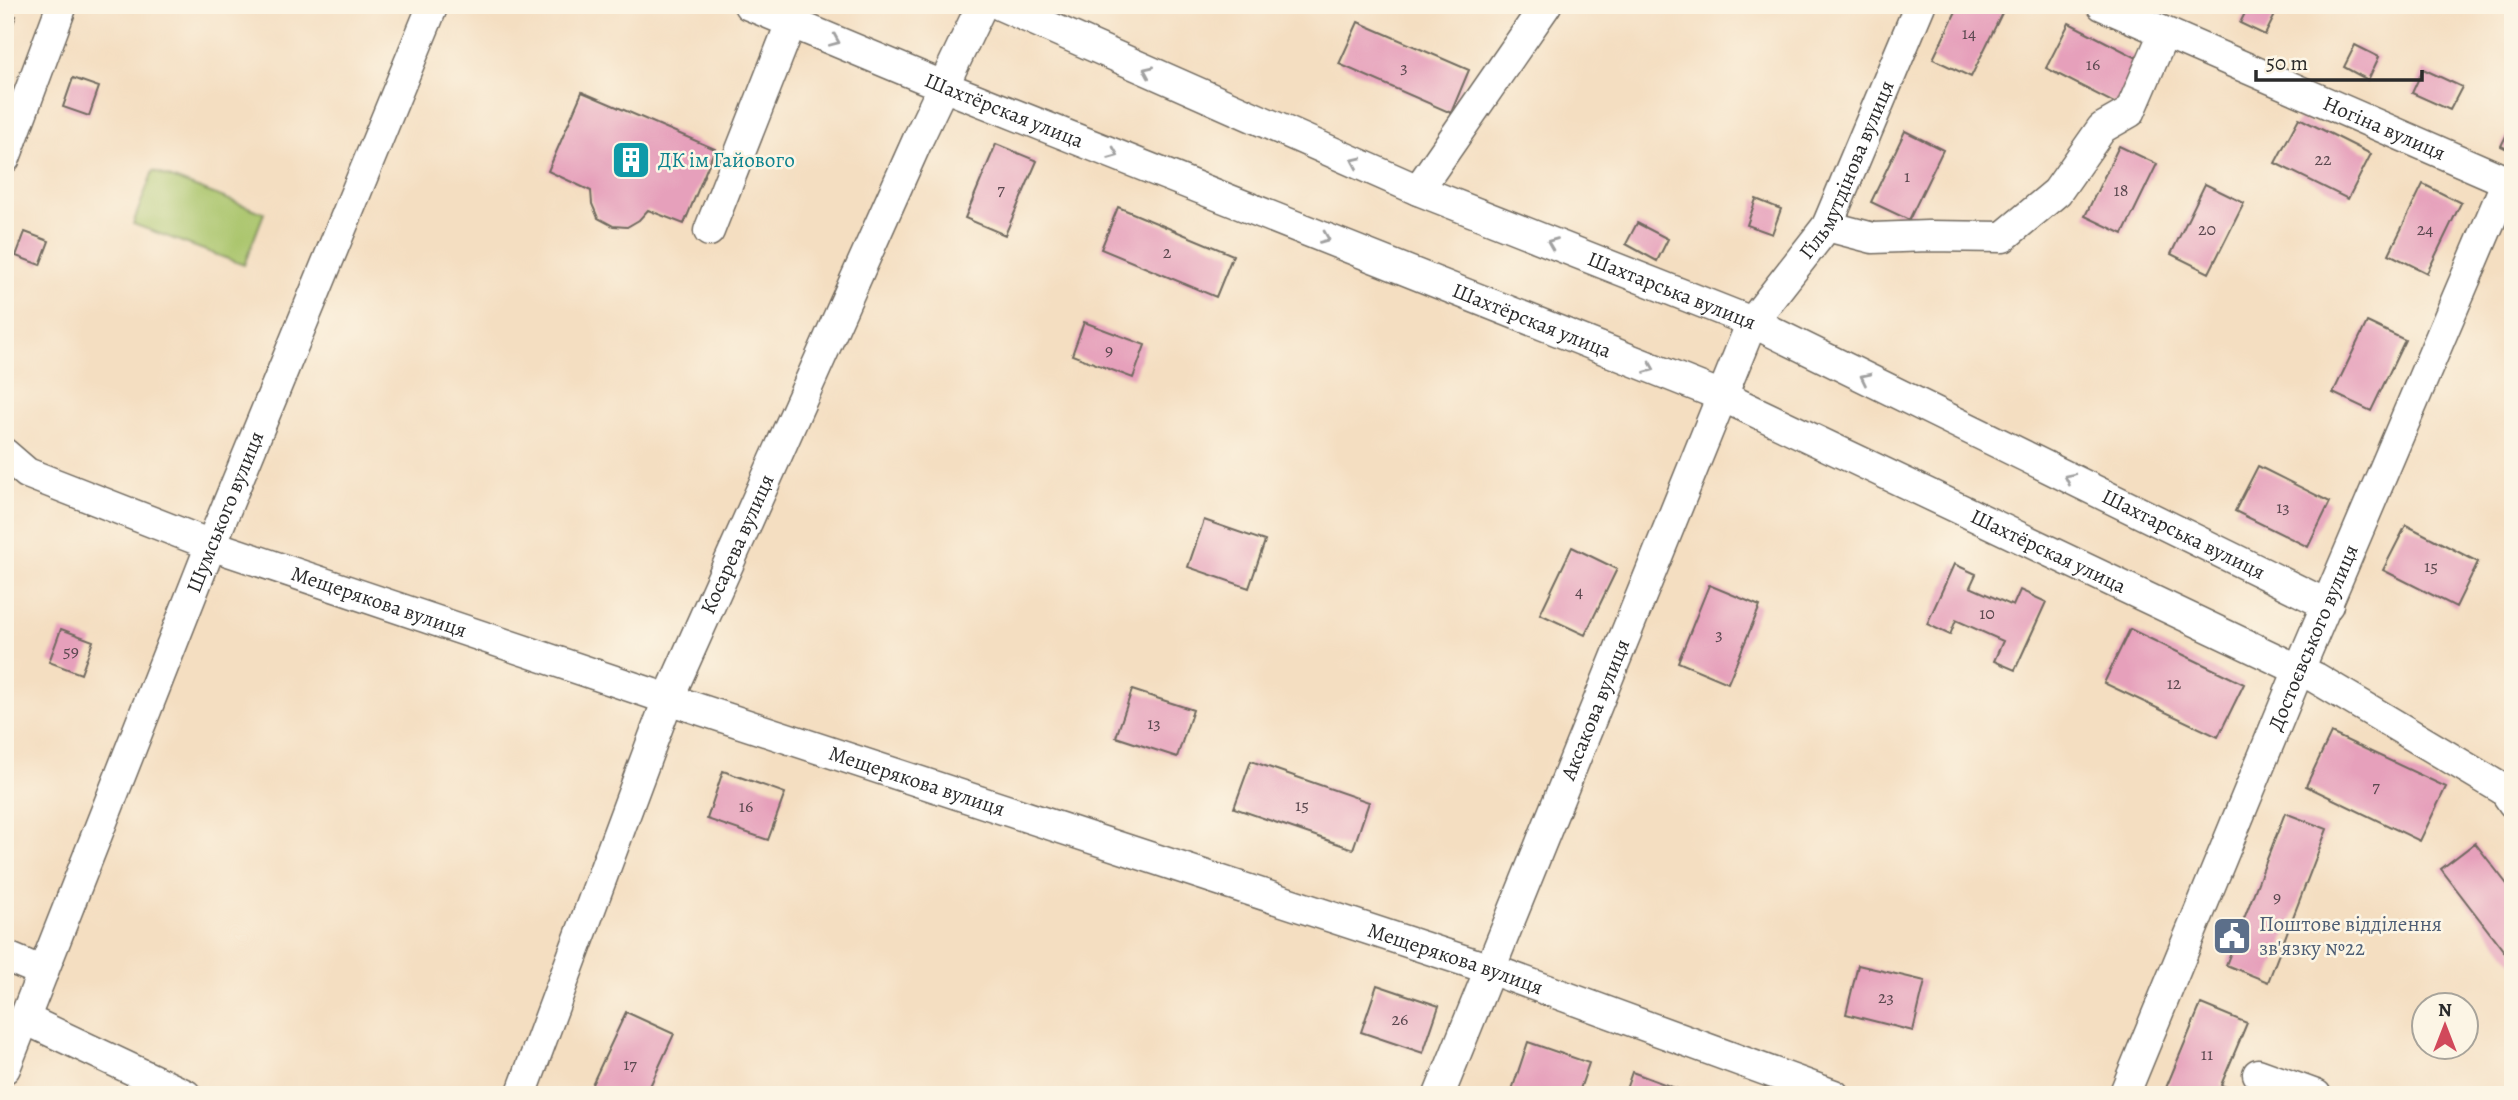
<svg xmlns="http://www.w3.org/2000/svg" width="2518" height="1100" font-family="Alegreya,serif">
<style>
.green{fill:#a9c46b;stroke:#6a784b;stroke-width:2}
.building{fill:#e6a0bb}
.lines{fill:none;stroke-linecap:round;stroke-linejoin:round}
.minor-casing{stroke:#716a60;stroke-width:33}
.minor{stroke:#fff;stroke-width:30}
.oneway{stroke:#a0a0a0}
.labels{text-anchor:middle;stroke-width:5;stroke-linejoin:round;paint-order:stroke}
.number-label{font-size:18px;fill:#5a484f}
.street-label{font-size:21px;fill:#2b2b2b;stroke:#fcf5e5}
.culture-label{font-size:21px;fill:#0d838f;stroke:#fcf5e5;text-anchor:start}
.service-label{font-size:21px;fill:#4e5e75;stroke:#fcf5e5;text-anchor:start}
</style>
<rect width="100%" height="100%" fill="#fcf5e5"/>
<filter id="ink" filterUnits="userSpaceOnUse"><feTurbulence type="fractalNoise" baseFrequency=".0143" numOctaves="2"/><feDisplacementMap in="SourceGraphic" scale="14" xChannelSelector="R" yChannelSelector="G"/><feConvolveMatrix kernelMatrix="1 2 1 2 8 2 1 2 1" color-interpolation-filters="sRGB"/></filter>
<filter id="wash" filterUnits="userSpaceOnUse"><feTurbulence type="fractalNoise" baseFrequency=".00686" numOctaves="4" result="noise"/><feDisplacementMap in="SourceGraphic" scale="28" xChannelSelector="R" yChannelSelector="G"/><feGaussianBlur stdDeviation="1.57" result="paint"/><feColorMatrix in="noise" values="0 0 0 0 0 0 0 0 0 0 0 0 0 0 0 0 0 1.4 0 .05"/><feComposite in="paint" operator="in"/></filter>
<g filter="url(#wash)">
<rect width="100%" height="100%" fill="#f4dec1"/>
<path class="green" d="M 153,171 L 264,213 L 244,265 L 133,224 Z"/>
<g id="blocks">
<path class="building" d="M 1959,5 L 2005,7 L 1971,77 L 1933,59 Z
M 2249,5 L 2260,5 L 2276,13 L 2265,35 L 2240,23 Z
M 5,12 L 16,16 L 5,44 Z
M 1358,22 L 1469,70 L 1451,113 L 1339,64 Z
M 2069,23 L 2141,60 L 2118,105 L 2046,68 Z
M 2355,45 L 2379,57 L 2368,80 L 2344,67 Z
M 2423,69 L 2462,87 L 2450,110 L 2412,93 Z
M 73,78 L 99,87 L 89,116 L 63,107 Z
M 582,92 L 715,149 L 684,224 L 648,210 L 639,220 L 627,227 L 613,226 L 598,218 L 592,204 L 591,191 L 548,171 Z
M 2299,118 L 2371,154 L 2348,199 L 2275,163 Z
M 2513,122 L 2513,152 L 2501,146 Z
M 1905,131 L 1943,150 L 1909,220 L 1871,202 Z
M 996,144 L 1037,161 L 1005,235 L 965,218 Z
M 2119,146 L 2157,164 L 2123,234 L 2085,216 Z
M 2205,184 L 2244,203 L 2209,273 L 2171,254 Z
M 2423,184 L 2461,203 L 2427,273 L 2389,254 Z
M 1756,199 L 1781,209 L 1772,234 L 1747,225 Z
M 1118,207 L 1233,255 L 1216,297 L 1101,249 Z
M 1637,223 L 1668,239 L 1657,261 L 1626,244 Z
M 25,232 L 49,241 L 40,265 L 16,256 Z
M 1084,322 L 1145,345 L 1133,378 L 1072,355 Z
M 2367,322 L 2405,340 L 2371,411 L 2333,393 Z
M 2258,466 L 2330,502 L 2308,547 L 2235,511 Z
M 1204,520 L 1265,541 L 1249,588 L 1188,567 Z
M 2406,525 L 2478,562 L 2456,607 L 2383,570 Z
M 1572,547 L 1617,569 L 1585,635 L 1540,614 Z
M 1954,564 L 1976,574 L 1970,587 L 2013,606 L 2020,590 L 2046,602 L 2015,670 L 1994,661 L 2003,641 L 1956,620 L 1950,635 L 1927,624 Z
M 1709,585 L 1760,606 L 1728,683 L 1678,662 Z
M 61,629 L 93,641 L 81,674 L 49,662 Z
M 2130,629 L 2244,684 L 2218,737 L 2104,683 Z
M 1132,690 L 1193,710 L 1177,757 L 1116,737 Z
M 2331,733 L 2446,787 L 2420,841 L 2306,786 Z
M 1251,761 L 1369,802 L 1353,849 L 1234,808 Z
M 723,771 L 785,793 L 768,840 L 707,819 Z
M 2285,813 L 2327,829 L 2268,982 L 2226,965 Z
M 2475,843 L 2513,892 L 2513,963 L 2441,869 Z
M 1858,965 L 1925,981 L 1913,1031 L 1846,1014 Z
M 1377,985 L 1439,1006 L 1423,1053 L 1361,1032 Z
M 2201,1004 L 2247,1023 L 2221,1085 L 2245,1095 L 2163,1095 Z
M 626,1012 L 674,1034 L 646,1095 L 587,1095 Z
M 1528,1042 L 1589,1063 L 1578,1095 L 1526,1095 L 1512,1090 Z
M 1632,1072 L 1691,1094 L 1691,1095 L 1624,1095 Z"/>
</g>
</g>
<g filter="url(#ink)">
<use href="#blocks" fill-opacity="0" stroke="#716a60" stroke-width="2"/>
<g class="lines">
<g class="minor-casing">
<g id="minor">
<path id="s1" d="M 749,5 L 943,86 L 1722,396 L 2316,678 L 2504,790 L 2513,803"/>
<path id="s2" d="M 1000,5 L 1418,190 L 1752,322 L 2328,605"/>
<path id="s3" d="M 2102,5 L 2513,184"/>
<path d="M 5,158 L 62,5"/>
<path d="M 1418,190 L 1546,5"/>
<path d="M 1827,226 L 1873,238 L 1928,236 L 2003,237 L 2057,192 L 2102,128 L 2130,112 L 2164,33"/>
<path d="M 709,231 L 791,23"/>
<path id="s4" d="M 5,454 L 27,473 L 211,545 L 668,699 L 1490,969 L 1834,1095"/>
<path d="M 5,956 L 43,972"/>
<path d="M 25,1019 L 186,1095"/>
<path id="s5" d="M 5,1068 L 211,545 L 433,5"/>
<path d="M 2258,1074 L 2316,1095"/>
<path id="s6" d="M 521,1095 L 668,699 L 919,137 L 982,5"/>
<path id="s7" d="M 1439,1095 L 1752,322 L 1827,226 L 1920,5"/>
<path id="s8" d="M 2124,1095 L 2298,672 L 2507,181"/>
</g>
</g>
<use href="#minor" class="minor"/>
</g>
<defs><path id="oneway-chevron" d="M-2-3.5L2.5 0L-2 3.5" fill="none" stroke-width="1.6" stroke-linecap="round" stroke-linejoin="round" transform="scale(1.75)"/></defs>
<g class="oneway">
<use href="#oneway-chevron" transform="translate(835 41) rotate(23)"/>
<use href="#oneway-chevron" transform="translate(1148 71) rotate(-156)"/>
<use href="#oneway-chevron" transform="translate(1114 154) rotate(22)"/>
<use href="#oneway-chevron" transform="translate(1356 162) rotate(-156)"/>
<use href="#oneway-chevron" transform="translate(1325 238) rotate(22)"/>
<use href="#oneway-chevron" transform="translate(1552 243) rotate(-158)"/>
<use href="#oneway-chevron" transform="translate(1650 368) rotate(22)"/>
<use href="#oneway-chevron" transform="translate(1865 378) rotate(-154)"/>
<use href="#oneway-chevron" transform="translate(2069 478) rotate(-154)"/>
</g>
</g>
<defs>
<g id="building-square" transform="scale(2.0125)"><rect x="-9" y="-9" width="18" height="18" rx="4" fill="#0f9aa8" stroke="#fcf5e5"/><path d="M-4-6H4V6H1V3H-1V6H-4ZM-2.5-4.3h1.7v1.8h-1.7ZM.8-4.3h1.7v1.8H.8ZM-2.5-1h1.7V.8h-1.7ZM.8-1h1.7V.8H.8Z" fill="#fff"/></g>
<g id="civic-square" transform="scale(2.0125)"><rect x="-9" y="-9" width="18" height="18" rx="4" fill="#5c6f8a" stroke="#fcf5e5"/><path d="M-.6-6.5H3V-4.5H.6V-3L4-1V1h2V6H-6V1h2V-1L-.6-3ZM-1.2 2.5V6h2.4V2.5Z" fill="#fff"/></g>
</defs>
<g fill-rule="evenodd">
<use href="#building-square" x="631" y="160"/>
<use href="#civic-square" x="2232" y="936"/>
</g>
<g class="labels">
<g class="number-label">
<text x="1969" y="39">14</text>
<text x="2093" y="70">16</text>
<text x="1404" y="73">3</text>
<text x="2323" y="165">22</text>
<text x="1907" y="182">1</text>
<text x="1001" y="195">7</text>
<text x="2121" y="196">18</text>
<text x="2207" y="235">20</text>
<text x="2425" y="235">24</text>
<text x="1167" y="258">2</text>
<text x="1109" y="356">9</text>
<text x="2283" y="513">13</text>
<text x="2431" y="572">15</text>
<text x="1579" y="597">4</text>
<text x="1987" y="619">10</text>
<text x="1719" y="640">3</text>
<text x="71" y="657">59</text>
<text x="2174" y="689">12</text>
<text x="1154" y="729">13</text>
<text x="2376" y="792">7</text>
<text x="1302" y="811">15</text>
<text x="746" y="812">16</text>
<text x="2277" y="903">9</text>
<text x="1886" y="1003">23</text>
<text x="1400" y="1025">26</text>
<text x="2207" y="1060">11</text>
<text x="630" y="1070">17</text>
</g>
<g class="street-label">
<text dy="7" stroke="none"><textPath href="#s1" startOffset="276">Шахтёрская улица</textPath></text>
<text dy="7" stroke="none"><textPath href="#s3" startOffset="308">Ногіна вулиця</textPath></text>
<text dy="7" stroke="none"><textPath href="#s7" startOffset="1015">Гільмутдінова вулиця</textPath></text>
<text dy="7" stroke="none"><textPath href="#s2" startOffset="730">Шахтарська вулиця</textPath></text>
<text dy="7" stroke="none"><textPath href="#s1" startOffset="844">Шахтёрская улица</textPath></text>
<text dy="7" stroke="none"><textPath href="#s5" startOffset="598">Шумського вулиця</textPath></text>
<text dy="7" stroke="none"><textPath href="#s2" startOffset="1297">Шахтарська вулиця</textPath></text>
<text dy="7" stroke="none"><textPath href="#s6" startOffset="592">Косарева вулиця</textPath></text>
<text dy="7" stroke="none"><textPath href="#s1" startOffset="1410">Шахтёрская улица</textPath></text>
<text dy="7" stroke="none"><textPath href="#s4" startOffset="404">Мещерякова вулиця</textPath></text>
<text dy="7" stroke="none"><textPath href="#s8" startOffset="495">Достоєвського вулиця</textPath></text>
<text dy="7" stroke="none"><textPath href="#s7" startOffset="416">Аксакова вулиця</textPath></text>
<text dy="7" stroke="none"><textPath href="#s4" startOffset="971">Мещерякова вулиця</textPath></text>
<text dy="7" stroke="none"><textPath href="#s4" startOffset="1538">Мещерякова вулиця</textPath></text>
</g>
<g class="culture-label">
<text x="658" y="167">ДК ім Гайового</text>
</g>
<g class="service-label">
<text x="2259" y="931">Поштове відділення<tspan x="2259" dy="24">зв'язку №22</tspan></text>
</g>
</g>
<rect width="2518" height="1100" fill="none" stroke="#fcf5e5" stroke-width="28"/>
<g transform="translate(2445 1026)"><circle r="33" fill="#fcf5e5" stroke="#a8a49b" stroke-width="2"/>
<path d="M0-5L12 26L0 18L-12 26Z" fill="#d1495b"/>
<text y="-10" font-size="19" font-weight="bold" text-anchor="middle" fill="#2b2b2b">N</text>
</g>
<path d="M2256 70v10h166v-10" fill="none" stroke="#2b2b2b" stroke-width="3.5"/>
<text x="2266" y="70" font-size="21" fill="#2b2b2b" stroke="#fcf5e5" stroke-width="5" paint-order="stroke">50 m</text>
</svg>
